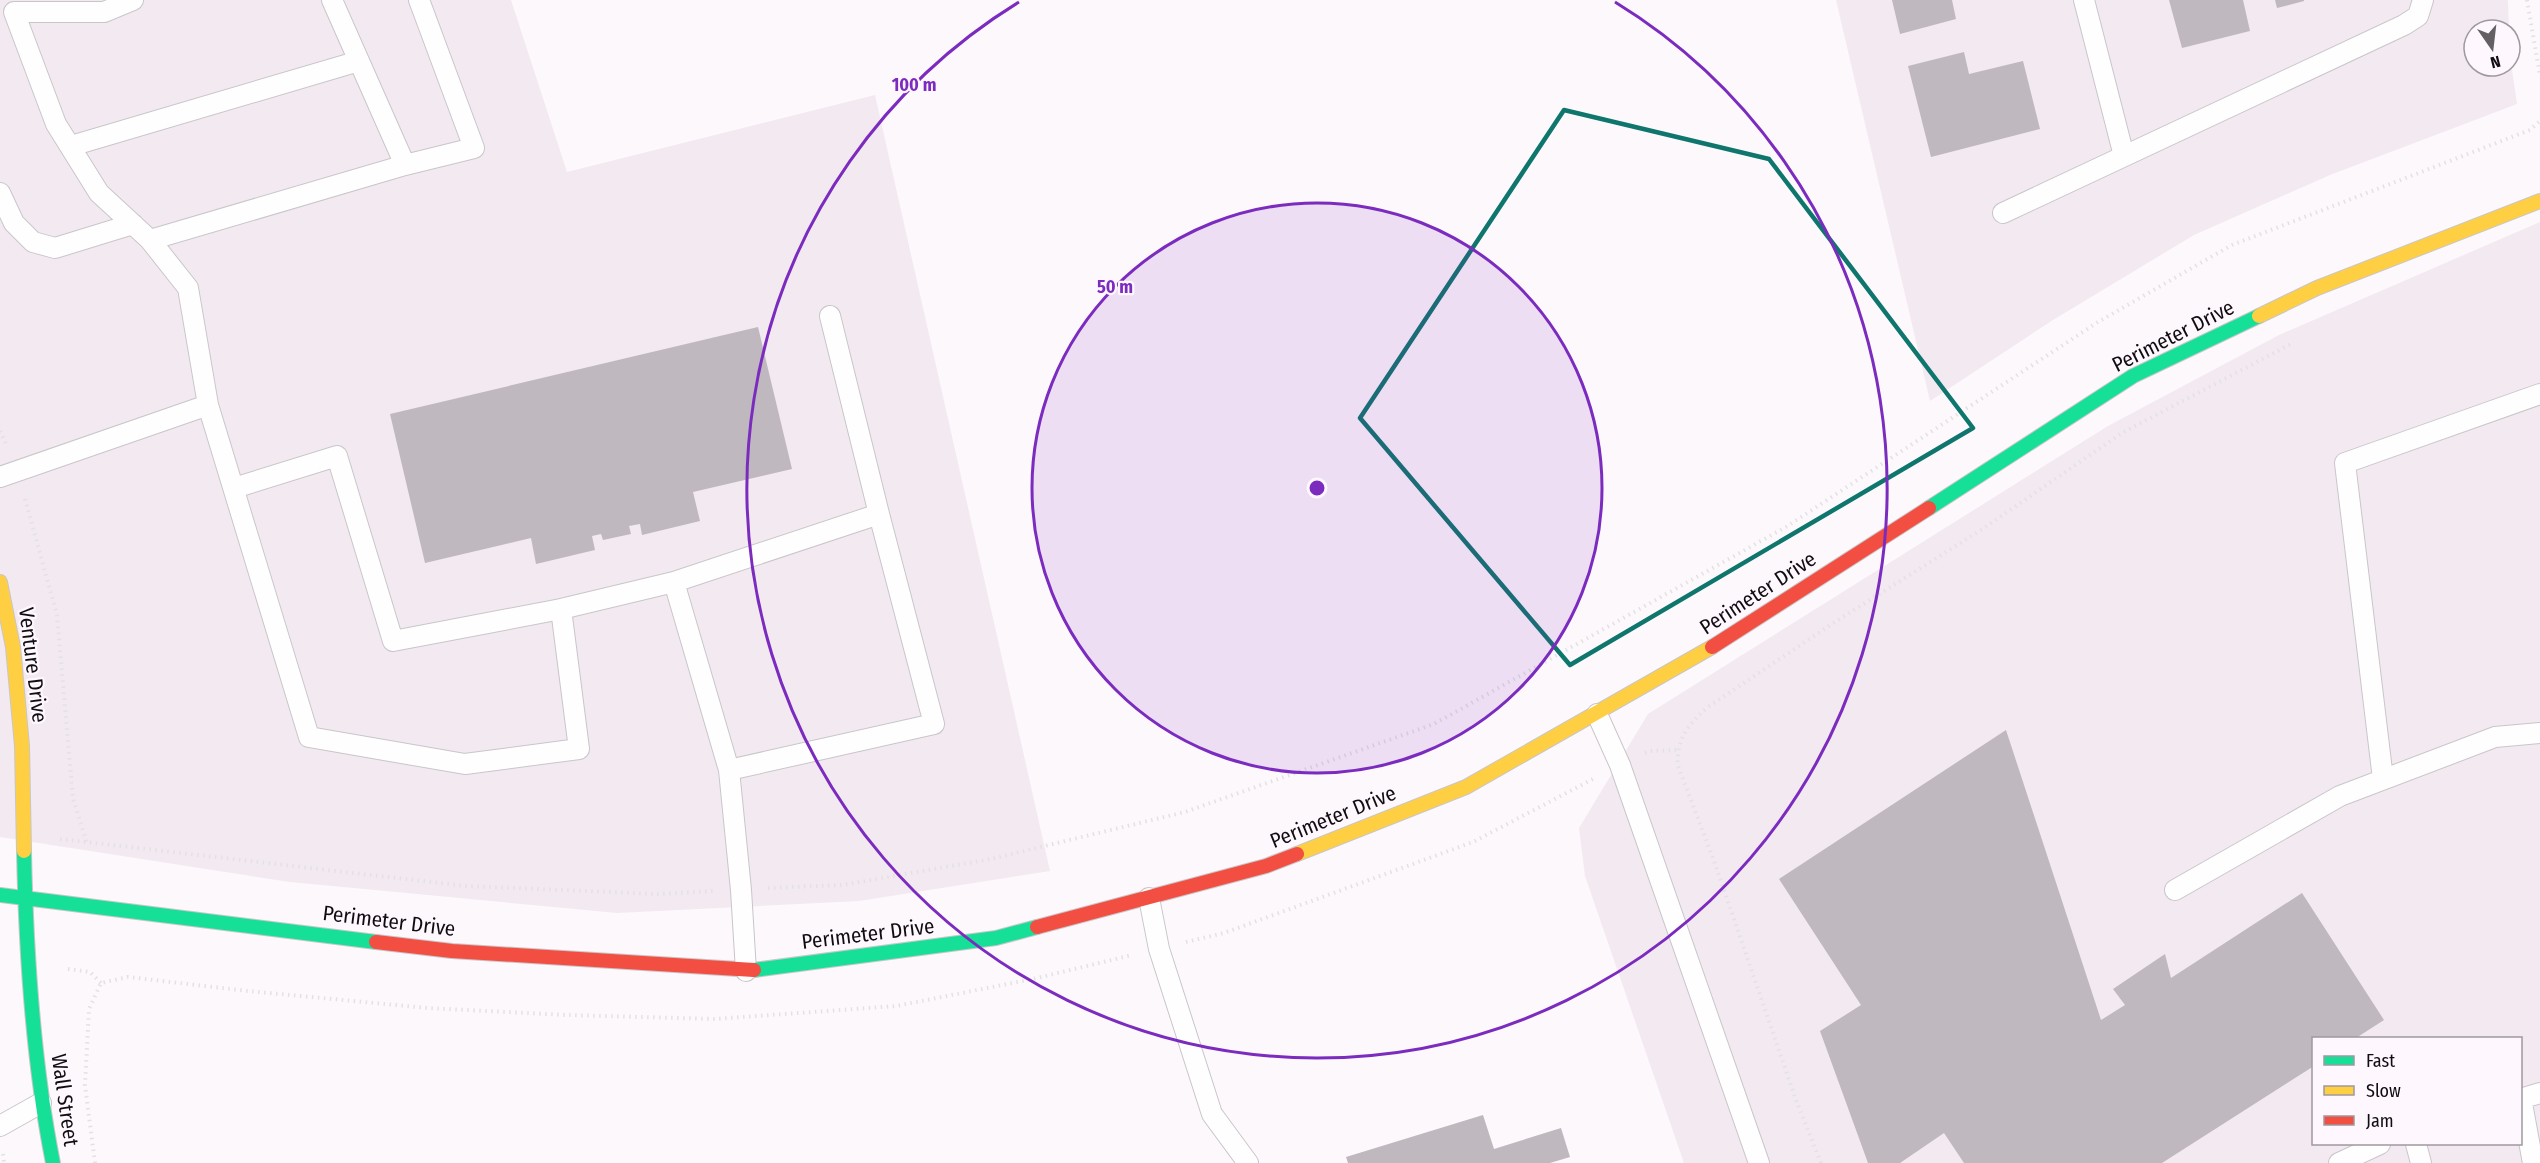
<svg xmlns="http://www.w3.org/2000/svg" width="2540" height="1163" font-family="'Fira Sans Condensed',sans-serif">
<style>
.built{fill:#f3e9f1;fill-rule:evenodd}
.building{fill:#bfb8be}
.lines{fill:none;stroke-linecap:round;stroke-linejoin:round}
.lane-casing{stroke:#c9c6c9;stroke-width:22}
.fast-casing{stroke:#c9c6c9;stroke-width:16}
.slow-casing{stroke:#c9c6c9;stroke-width:16}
.jam-casing{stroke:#c9c6c9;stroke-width:16}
.path{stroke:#e3e2e2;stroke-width:4;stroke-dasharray:1.5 4.5;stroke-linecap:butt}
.lane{stroke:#fffeff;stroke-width:20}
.fast{stroke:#16e098;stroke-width:14}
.slow{stroke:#ffcf43;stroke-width:14}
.jam{stroke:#f24e42;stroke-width:14}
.marked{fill:none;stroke:#0f766e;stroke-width:4.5;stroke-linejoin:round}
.ring{fill:none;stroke:#7b2cbf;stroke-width:3}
.labels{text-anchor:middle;stroke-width:4.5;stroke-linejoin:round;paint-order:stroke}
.street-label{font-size:21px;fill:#100d10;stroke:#fef7fd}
.centre{fill:#7b2cbf;stroke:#fef7fd;stroke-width:3}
.ring-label{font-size:18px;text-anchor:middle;font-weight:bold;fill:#7b2cbf;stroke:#fef7fd;stroke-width:4.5;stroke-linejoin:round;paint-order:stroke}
</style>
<rect width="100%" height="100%" fill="#fdf8fc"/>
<path class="built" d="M 0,0 L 511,0 L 567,172 L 875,95 L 1050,871 L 859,901 L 617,913 L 290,882 L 0,837 Z
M 1836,0 L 2508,0 L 2509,30 L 2474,30 L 2474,66 L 2510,66 L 2510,56 L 2517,104 L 2330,175 L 2194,235 L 2053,320 L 1930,401 Z
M 2540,222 L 2540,1163 L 1684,1163 L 1585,876 L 1579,828 L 1648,714 L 2108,426 L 2279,335 ZM 2314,1038 L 2520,1038 L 2520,1144 L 2314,1144 Z"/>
<path class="building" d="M 1892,0 L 1952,0 L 1956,19 L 1900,34 Z
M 2169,0 L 2243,0 L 2250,31 L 2182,48 Z
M 2275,0 L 2304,0 L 2304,1 L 2277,8 Z
M 1964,52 L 1969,74 L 2023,61 L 2040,129 L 1931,157 L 1908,66 Z
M 758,327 L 792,469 L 693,492 L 700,521 L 642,535 L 640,524 L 629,526 L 631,534 L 603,540 L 601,534 L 592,536 L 595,550 L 536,564 L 531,538 L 425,563 L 390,414 Z
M 2006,730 L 2101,1020 L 2125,1005 L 2113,989 L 2165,954 L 2171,978 L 2302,893 L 2384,1020 L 2356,1038 L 2314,1038 L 2314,1066 L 2162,1163 L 1964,1163 L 1944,1133 L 1900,1163 L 1868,1163 L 1820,1031 L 1861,1005 L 1779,879 Z
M 1483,1115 L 1494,1149 L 1561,1128 L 1570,1157 L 1550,1163 L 1348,1163 L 1346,1157 Z"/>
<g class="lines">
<g class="lane-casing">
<path id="lane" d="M 133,0 L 104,12 L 14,12 L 56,124 L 99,193 L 150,240
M 2084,0 L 2124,156
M 71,146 L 359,61
M 405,165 L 474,148 L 419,0
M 0,193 L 14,223 L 33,242 L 55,248 L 133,224
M 2003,213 L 2404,25 L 2418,16 L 2423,0
M 208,405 L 188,288 L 150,240 L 405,165 L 332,0
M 0,477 L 208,405 L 309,737 L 465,764 L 579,749 L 561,609 L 674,582
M 234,488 L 337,456 L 393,641 L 561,609
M 1597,714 L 1620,765 L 1759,1163
M 729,770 L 934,724 L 879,514
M 2383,779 L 2345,463 L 2540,394
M 2175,890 L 2340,796 L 2495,737 L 2540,733
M 1149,898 L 1159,949 L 1212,1114 L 1248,1163
M 746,971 L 741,890 L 729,770 L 674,582 L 879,514 L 830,316
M 2521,1098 L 2533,1163
M 2520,1099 L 2540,1093
M 0,1126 L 41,1103
M 2416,1144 L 2421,1163
M 2339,1163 L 2380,1144"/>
</g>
<g class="fast-casing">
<path id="fast" d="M 1929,508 L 2133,376 L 2259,316
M 24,851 C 26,952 33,1063 53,1163
M 0,895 L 376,942
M 754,970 L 996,938 L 1037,927"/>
</g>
<g class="slow-casing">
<path id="slow" d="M 2259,316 L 2317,288 L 2540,201
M 0,582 L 13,647 L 22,746 L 24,851
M 1297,854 L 1466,787 L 1712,647"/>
</g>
<g class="jam-casing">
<path id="jam" d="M 1712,647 L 1929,508
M 1037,927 L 1266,866 L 1297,854
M 376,942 L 452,951 L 754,970"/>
</g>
<path class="path" d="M 2527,0 L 2540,76
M 0,431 L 6,444
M 25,499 L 57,615 L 73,799 L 87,843
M 1645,753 L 1650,751 L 1677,750
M 60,839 L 466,886 L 660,894 L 713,891
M 768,888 L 842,885 L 991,859 L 1185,812 L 1434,724 L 1786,527 L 2098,322 L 2232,245 L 2530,130 L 2540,121
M 1186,942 L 1224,933 L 1473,842 L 1593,779
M 68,969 L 90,972 L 101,983
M 3,1154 L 4,1163
M 95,1163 L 85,1085 L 89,1009 L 101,983 L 128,977 L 248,991 L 427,1008 L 567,1015 L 715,1019 L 896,1006 L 1033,979 L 1132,955
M 1821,1163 L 1796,1100 L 1713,858 L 1678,766 C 1676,738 1689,724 1708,707 L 1832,624 L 1984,528 L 2122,433 L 2291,344"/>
<use href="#lane" class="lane"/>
<use href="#fast" class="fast"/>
<use href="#slow" class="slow"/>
<use href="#jam" class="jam"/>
</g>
<path class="marked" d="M 1564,110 L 1769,159 L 1973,428 L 1570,665 L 1360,418 Z"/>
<circle cx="1317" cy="488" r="285" fill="#7b2cbf" fill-opacity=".12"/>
<g class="ring">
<circle cx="1317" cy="488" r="285"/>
<path d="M1615 2A570 570 0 1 1 1019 2"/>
</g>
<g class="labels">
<g class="street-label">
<text transform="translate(2173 336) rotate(-27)" y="7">Perimeter Drive</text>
<text transform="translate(1758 593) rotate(-33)" y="7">Perimeter Drive</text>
<text transform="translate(33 665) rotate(83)" y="7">Venture Drive</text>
<text transform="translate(1333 817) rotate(-22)" y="7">Perimeter Drive</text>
<text transform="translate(389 921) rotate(7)" y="7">Perimeter Drive</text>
<text transform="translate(868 934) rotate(-7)" y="7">Perimeter Drive</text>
<text transform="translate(65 1100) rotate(82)" y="7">Wall Street</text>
</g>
</g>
<circle cx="1317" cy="488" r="9" class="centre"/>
<g class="ring-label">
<text x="914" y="91">100 m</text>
<text x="1115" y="293">50 m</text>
</g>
<rect x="2312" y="1037" width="210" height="108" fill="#fef7fd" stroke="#9f999e" stroke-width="1.5"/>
<rect x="2324" y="1056" width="30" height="9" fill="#16e098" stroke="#9f999e" stroke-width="1.5"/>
<text x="2366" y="1067" font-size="18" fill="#100d10">Fast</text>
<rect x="2324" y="1086" width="30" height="9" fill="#ffcf43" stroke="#9f999e" stroke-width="1.5"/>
<text x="2366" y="1097" font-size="18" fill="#100d10">Slow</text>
<rect x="2324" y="1116" width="30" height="9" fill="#f24e42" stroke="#9f999e" stroke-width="1.5"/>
<text x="2366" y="1127" font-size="18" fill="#100d10">Jam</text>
<g transform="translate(2492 48) rotate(166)"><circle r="28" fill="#fef7fd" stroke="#9f999e" stroke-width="1.5"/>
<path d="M0-4.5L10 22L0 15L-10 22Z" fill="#635f63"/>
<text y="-9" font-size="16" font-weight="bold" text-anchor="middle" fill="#100d10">N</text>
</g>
</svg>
